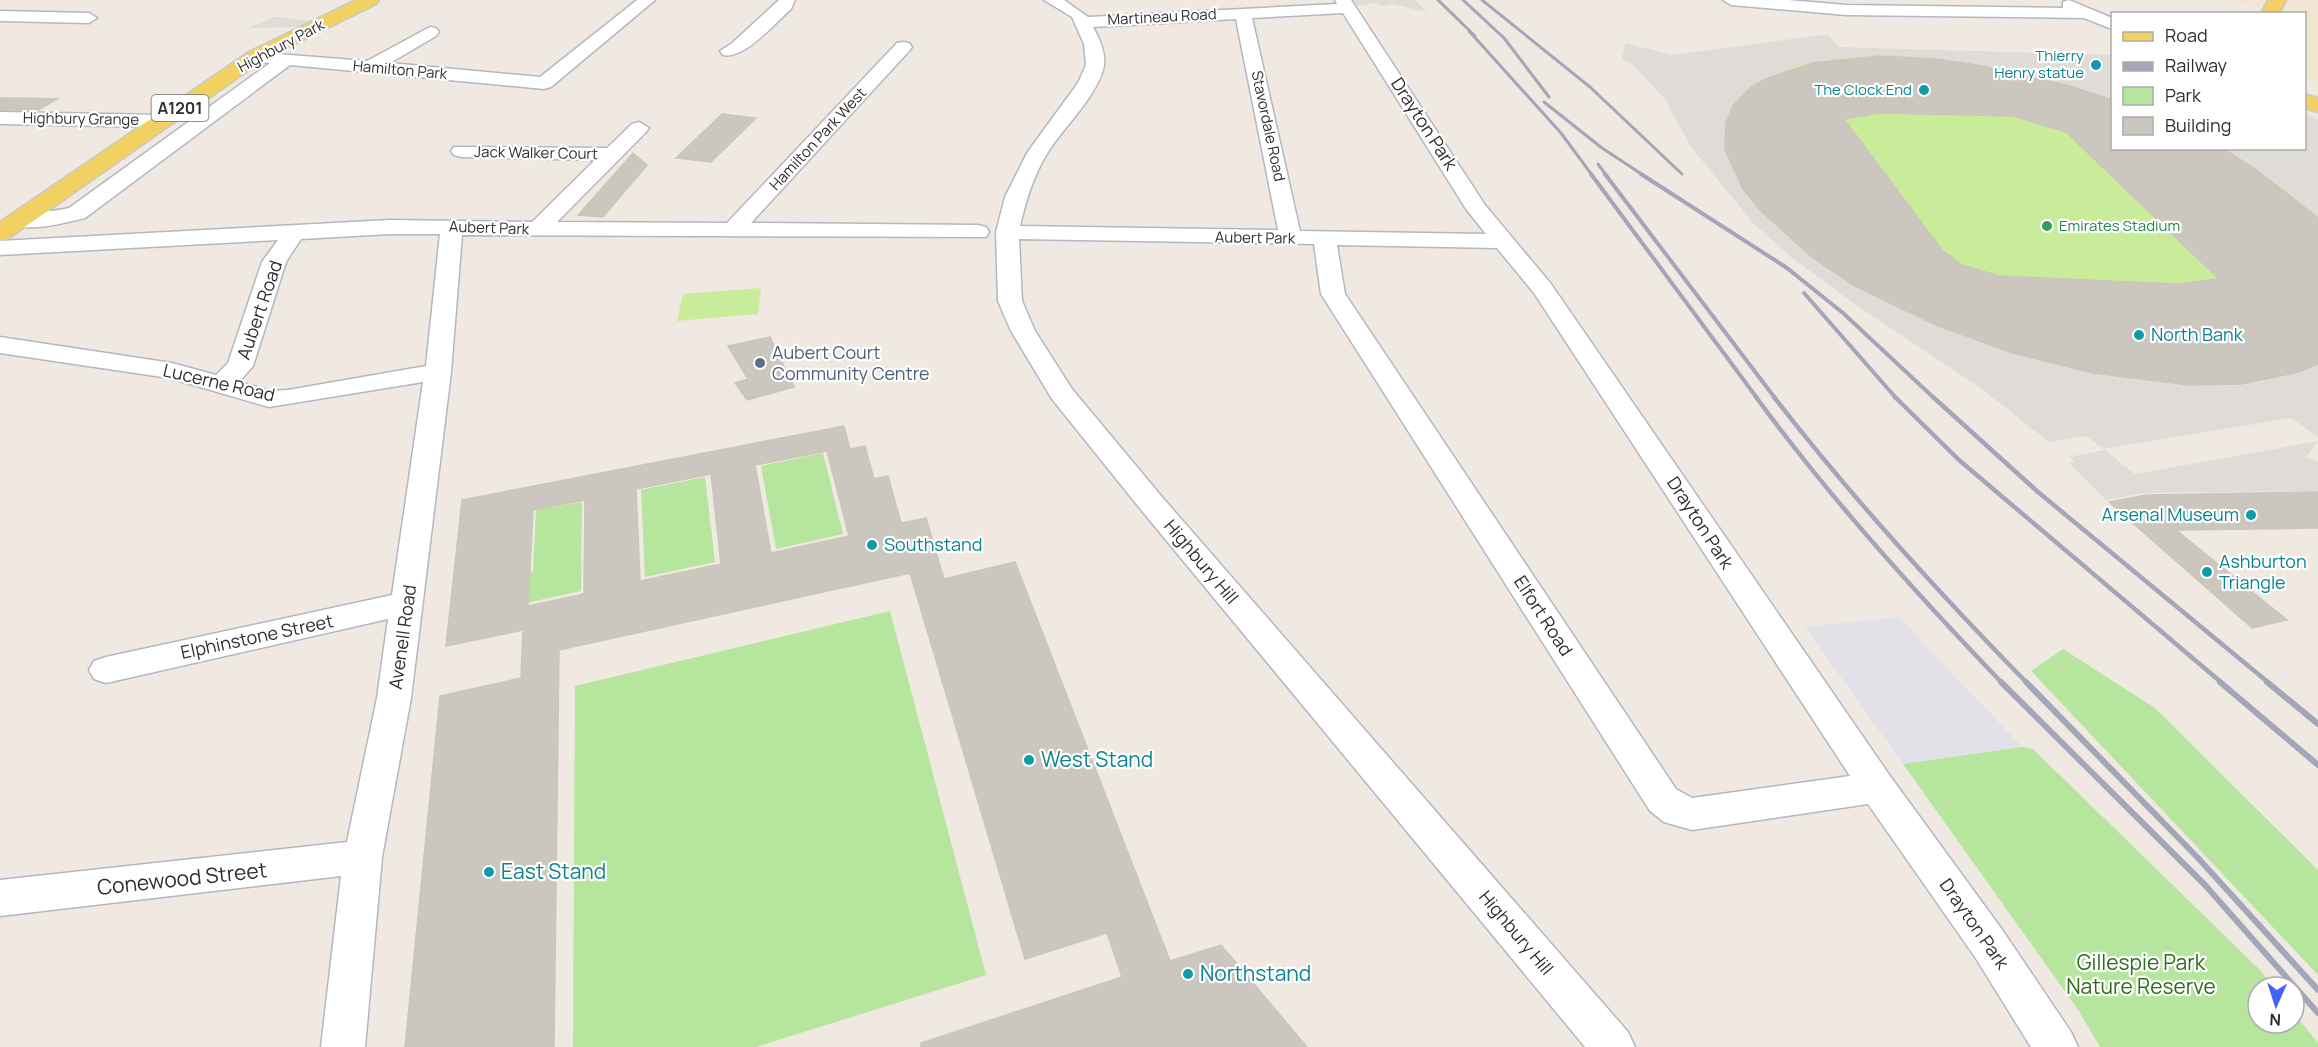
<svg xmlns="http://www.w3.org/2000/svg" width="2318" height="1047" font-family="Manrope,sans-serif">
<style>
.industrial{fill:#e3e1e8}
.education{fill:#f0e6d1}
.green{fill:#b6e59e}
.pitch{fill:#c9ec9a}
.plaza{fill:#dfdcd8}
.building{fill:#cbc7bf;stroke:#cbc5ba;stroke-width:1.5;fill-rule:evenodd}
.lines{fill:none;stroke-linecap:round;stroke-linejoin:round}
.street-casing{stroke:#b4b7c1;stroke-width:3}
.primary-casing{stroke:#c9c9c9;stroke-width:3}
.street{fill:#fff;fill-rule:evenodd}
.primary{fill:#f2d163;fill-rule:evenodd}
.rail-far3{stroke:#a3a6b8;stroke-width:3}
.rail-far2{stroke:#a3a6b8;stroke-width:4}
.rail-far1{stroke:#a3a6b8;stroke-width:4.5}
.rail{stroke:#a3a6b8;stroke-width:6}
.culture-dot{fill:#0f9aa8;stroke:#fff;stroke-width:2}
.leisure-dot{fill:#2e9e5b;stroke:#fff;stroke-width:2}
.service-dot{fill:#5c6f8a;stroke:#fff;stroke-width:2}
.labels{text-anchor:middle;stroke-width:4.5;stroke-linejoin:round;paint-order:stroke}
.far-street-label{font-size:15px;fill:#2e2e2e;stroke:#fff}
.far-culture-label{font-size:15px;fill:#0d838f;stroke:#fff;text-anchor:end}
.far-leisure-label{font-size:15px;fill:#27864d;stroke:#fff;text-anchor:start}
.shield{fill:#fff;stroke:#6d6d6d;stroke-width:1.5}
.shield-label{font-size:16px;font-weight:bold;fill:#2e2e2e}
.street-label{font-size:18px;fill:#2e2e2e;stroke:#fff}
.culture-label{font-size:18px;fill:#0d838f;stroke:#fff;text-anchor:start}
.service-label{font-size:18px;fill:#4e5e75;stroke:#fff;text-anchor:start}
.near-culture-label{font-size:21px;fill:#0d838f;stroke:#fff;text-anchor:start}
.near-street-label{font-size:21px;fill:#2e2e2e;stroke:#fff}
.near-park-label{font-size:21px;fill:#2c6e1b;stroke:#fff}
</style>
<rect width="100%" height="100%" fill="#efe9e1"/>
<path class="industrial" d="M 1899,617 L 2022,747 L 1903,764 L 1805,627 Z"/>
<path class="education" d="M 2229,0 L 2318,0 L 2318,82 L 2305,80 L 2304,14 L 2262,13 L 2260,8 Z"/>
<path class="green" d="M 823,453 L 843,534 L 776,549 L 761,466 Z
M 705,477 L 715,562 L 645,577 L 641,490 Z
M 582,502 L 581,591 L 503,608 L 505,578 L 533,572 L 536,510 Z
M 890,611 L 986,975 L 756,1047 L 573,1047 L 575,686 Z
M 2063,649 L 2155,708 L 2318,870 L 2318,975 L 2031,671 Z
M 2022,747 L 2033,749 L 2260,970 L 2274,987 L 2258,987 L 2258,1023 L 2294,1023 L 2294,1013 L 2318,1043 L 2318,1047 L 2100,1047 L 2079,1011 L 1903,764 Z"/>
<path class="pitch" d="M 1896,57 C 1970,61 2038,76 2109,99 L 2112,100 L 2112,148 L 2222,149 L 2283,188 L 2318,218 L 2299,372 C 2280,376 2260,382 2241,384 C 2123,397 1955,346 1854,285 C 1804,255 1678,163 1742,97 C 1756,82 1777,72 1797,66 C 1829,57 1863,57 1896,57 Z
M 761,288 L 758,314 L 677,321 L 683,294 Z"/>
<path class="plaza" d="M 1353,0 L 1415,0 L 1427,12 L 1392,4 L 1385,6 L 1373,3 L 1358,6 Z
M 274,17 L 280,17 L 311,21 L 298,27 L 248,28 Z
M 1822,35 L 1828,35 L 1839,47 L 2112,55 L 2112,100 L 2033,76 L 1935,59 L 1845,58 L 1799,65 L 1768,78 L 1750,88 L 1733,106 L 1726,123 L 1725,149 L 1732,169 L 1751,199 L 1813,258 L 1855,286 L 1936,325 L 2013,353 L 2094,373 L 2189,385 L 2241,384 L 2299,372 L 2318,364 L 2318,437 L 2291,418 L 2103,449 L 2086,436 L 2049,442 L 1982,389 L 1856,305 L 1791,257 L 1754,224 L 1691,147 L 1664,98 L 1630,62 L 1622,60 L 1625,43 L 1672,55 Z
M 2305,114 L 2318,119 L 2318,218 L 2283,188 L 2222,149 L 2304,148 Z
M 2318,441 L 2306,457 L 2318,462 L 2318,491 L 2146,493 L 2106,500 L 2069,463 L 2075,462 L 2069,457 L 2105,450 L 2135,474 Z"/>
<path class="building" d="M 1879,56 L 1935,59 L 1977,65 L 2067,85 L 2112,100 L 2112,148 L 2222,148 L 2254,168 L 2318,218 L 2318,364 L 2299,372 L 2241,384 L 2189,385 L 2094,373 L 2013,353 L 1936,325 L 1855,286 L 1813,258 L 1760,210 L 1743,189 L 1725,149 L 1726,123 L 1733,106 L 1751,87 L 1768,78 L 1813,63 ZM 1879,113 L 2013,116 L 2066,132 L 2219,279 L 2177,284 L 1999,276 L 1962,265 L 1942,250 L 1844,119 Z
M 0,98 L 21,98 L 57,99 L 38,110 L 0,110 Z
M 722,114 L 756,118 L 711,162 L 676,158 Z
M 633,153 L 647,165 L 603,217 L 578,215 Z
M 770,337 L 794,387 L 747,400 L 735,383 L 748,379 L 728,346 Z
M 844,426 L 850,449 L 865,446 L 874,479 L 888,476 L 901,523 L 926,518 L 944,579 L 1015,562 L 1170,961 L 1221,945 L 1307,1047 L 921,1047 L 921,1043 L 1122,977 L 1107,933 L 1025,959 L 910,573 L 559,650 L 554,1047 L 405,1047 L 440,696 L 521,678 L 523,630 L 446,646 L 462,500 ZM 827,451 L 849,536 L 771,553 L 755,465 ZM 711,474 L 721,564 L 640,581 L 636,489 ZM 585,500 L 584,594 L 528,606 L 533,510 Z
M 2318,492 L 2318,528 L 2176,530 L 2287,620 L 2252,628 L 2109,502 L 2147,495 Z"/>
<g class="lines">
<g class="street-casing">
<path id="street" d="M 637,0 L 655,0 L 551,87 L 544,89 L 290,65 L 85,218 C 60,224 35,231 10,225 L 7,220 L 10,215 C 30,211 50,213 69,208 L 270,63 L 250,60 L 247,56 L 250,52 L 367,61 L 430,27 L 436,28 L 439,32 L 436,36 L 390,63 L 540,77 Z
M 779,0 L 795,0 L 791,9 C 775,23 744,60 723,55 L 720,51 L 731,44 Z
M 1044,0 L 1064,0 L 1088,17 L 1337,4 L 1335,0 L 1351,0 L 1485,205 L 1551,284 L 1890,776 L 2003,931 L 2071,1032 L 2078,1047 L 2031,1047 L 1975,957 L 1868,804 L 1692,830 L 1664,822 L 1650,811 L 1321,294 L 1314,244 L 1019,239 L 1022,301 L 1035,331 L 1072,389 L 1162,497 L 1628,1032 L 1635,1047 L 1585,1047 L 1142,511 L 1052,399 L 1011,331 L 998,301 L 996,232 L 1005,197 L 1027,153 L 1078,83 L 1086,65 L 1084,44 L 1072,17 ZM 1343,13 L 1466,209 L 1486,234 L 1300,231 L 1252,18 ZM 1236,19 L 1278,230 L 1020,226 C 1026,200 1034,174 1048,152 C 1064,127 1098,95 1104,66 C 1106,52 1099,38 1093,27 ZM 1337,245 L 1497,248 L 1534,293 L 1850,776 L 1692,798 L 1676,789 L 1345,294 Z
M 1723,0 L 1788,0 L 1846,5 L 2063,8 L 2063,2 L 2069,0 L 2112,18 L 2112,29 L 2084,18 L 1846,15 L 1731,5 Z
M 0,11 L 89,13 L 97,18 L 89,23 L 0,21 Z
M 903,42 L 909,43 L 912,47 L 909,51 L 751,223 L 978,225 L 986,227 L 989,232 L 986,237 L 462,235 L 451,372 L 411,698 L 382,857 L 365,1047 L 321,1047 L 341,876 L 0,916 L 0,880 L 347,842 L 377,698 L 388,619 L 106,683 L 94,679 L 89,670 L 94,661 L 106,657 L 392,595 L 423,382 L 269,407 L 169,378 L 0,353 L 0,337 L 172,363 L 216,375 L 228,363 L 262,262 L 278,240 L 0,255 L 0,241 L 390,220 L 532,222 L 595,160 L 461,157 L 454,155 L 451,151 L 454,147 L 607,148 L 632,124 L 639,122 L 649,128 L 646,132 L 557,222 L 727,223 L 897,43 ZM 390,234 L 440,234 L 426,366 L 288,390 L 270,391 L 239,382 L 253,366 L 286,262 L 301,239 Z
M 0,112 L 161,115 L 171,121 L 161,127 L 0,124 Z"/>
</g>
<g class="primary-casing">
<path id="primary" d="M 356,0 L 379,0 L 376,4 L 263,60 L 9,238 L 0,240 L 0,222 L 249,52 Z
M 2268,0 L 2286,0 L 2279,14 L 2261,14 Z
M 2304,94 L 2318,98 L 2318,112 L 2304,108 Z"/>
</g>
<use href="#street" class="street"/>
<use href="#primary" class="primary"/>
<path class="rail-far3" d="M 1438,0 L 1475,36
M 1463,0 L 1504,38 L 1549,97
M 1482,0 L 1590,87 L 1682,174
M 1469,31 L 1561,133 L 1592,175
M 1544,102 L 1602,148 L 1643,175
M 1598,164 L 1606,175"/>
<path class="rail-far2" d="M 1591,174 L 1757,398
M 1605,174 L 1775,398
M 1641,174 L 1787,268 L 1843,313 L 1934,398
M 1804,293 L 1896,398"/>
<path class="rail-far1" d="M 1756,397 C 1830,498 1915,592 2002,683
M 1774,397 C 1852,498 1938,592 2027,683
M 1895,397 L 1959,460 L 2222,683
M 1933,397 L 2038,492 L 2269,683"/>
<path class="rail" d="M 2001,682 L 2205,885 L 2318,1013
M 2026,682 L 2198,858 L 2318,990
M 2220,682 L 2318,765
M 2267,682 L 2318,724"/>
</g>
<g class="culture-dot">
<circle cx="2096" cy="65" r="6"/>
<circle cx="1924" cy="90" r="6"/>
<circle cx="2139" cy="335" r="6"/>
<circle cx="2251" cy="515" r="6"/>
<circle cx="872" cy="545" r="6"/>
<circle cx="2207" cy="572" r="6"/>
<circle cx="1029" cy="760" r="6"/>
<circle cx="489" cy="872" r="6"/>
<circle cx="1188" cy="974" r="6"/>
</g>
<circle class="leisure-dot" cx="2047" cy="226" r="6"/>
<circle class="service-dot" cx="760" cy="363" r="6"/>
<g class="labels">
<g class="far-street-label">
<text transform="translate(1162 17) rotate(-3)" y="5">Martineau Road</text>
<text transform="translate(281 46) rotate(-28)" y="5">Highbury Park</text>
<text transform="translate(400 70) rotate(5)" y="5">Hamilton Park</text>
<text transform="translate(81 119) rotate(1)" y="5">Highbury Grange</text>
<text transform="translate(1268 126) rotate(78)" y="5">Stavordale Road</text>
<text transform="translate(818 139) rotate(-47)" y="5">Hamilton Park West</text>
<text transform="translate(536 153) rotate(1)" y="5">Jack Walker Court</text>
<text transform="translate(489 228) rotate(2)" y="5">Aubert Park</text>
<text transform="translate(1255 238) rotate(1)" y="5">Aubert Park</text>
</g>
<g class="far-culture-label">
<text x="2084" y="61">Thierry<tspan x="2084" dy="17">Henry statue</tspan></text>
<text x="1912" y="95">The Clock End</text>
</g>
<g class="far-leisure-label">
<text x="2059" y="231">Emirates Stadium</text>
</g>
<rect class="shield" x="151.5" y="95" width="57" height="26" rx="4.5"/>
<g class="shield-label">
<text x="180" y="114">A1201</text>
</g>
<g class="street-label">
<text transform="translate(1424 124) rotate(57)" y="6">Drayton Park</text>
<text transform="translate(260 310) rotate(-71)" y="6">Aubert Road</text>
<text transform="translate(219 383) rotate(13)" y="6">Lucerne Road</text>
<text transform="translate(1700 523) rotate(57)" y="6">Drayton Park</text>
<text transform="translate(1201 562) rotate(50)" y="6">Highbury Hill</text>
<text transform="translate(1543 616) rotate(57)" y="6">Elfort Road</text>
<text transform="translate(257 637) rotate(-12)" y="6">Elphinstone Street</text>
<text transform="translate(403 637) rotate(-82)" y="6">Avenell Road</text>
<text transform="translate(1974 924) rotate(55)" y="6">Drayton Park</text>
<text transform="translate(1516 933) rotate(50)" y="6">Highbury Hill</text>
</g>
<g class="culture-label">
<text x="2151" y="341">North Bank</text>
<text x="2239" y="521" text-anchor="end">Arsenal Museum</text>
<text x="884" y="551">Southstand</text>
<text x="2219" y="568">Ashburton<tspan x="2219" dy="21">Triangle</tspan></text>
</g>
<g class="service-label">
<text x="772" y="359">Aubert Court<tspan x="772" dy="21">Community Centre</tspan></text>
</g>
<g class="near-culture-label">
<text x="1041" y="767">West Stand</text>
<text x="501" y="879">East Stand</text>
<text x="1200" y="981">Northstand</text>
</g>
<g class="near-street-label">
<text transform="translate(182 879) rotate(-6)" y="7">Conewood Street</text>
</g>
<g class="near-park-label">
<text x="2141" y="970">Gillespie Park<tspan x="2141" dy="24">Nature Reserve</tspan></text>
</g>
</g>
<rect x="2111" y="12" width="195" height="138" fill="#ffffff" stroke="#ababab" stroke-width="1.5"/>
<rect x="2123" y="32" width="30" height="9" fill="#f2d163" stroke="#ababab" stroke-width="1.5"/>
<text x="2165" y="42" font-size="18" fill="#2e2e2e">Road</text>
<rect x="2123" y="62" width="30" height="9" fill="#a3a6b8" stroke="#ababab" stroke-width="1.5"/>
<text x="2165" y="72" font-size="18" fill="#2e2e2e">Railway</text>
<rect x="2123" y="87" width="30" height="18" fill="#b6e59e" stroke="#ababab" stroke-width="1.5"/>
<text x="2165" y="102" font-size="18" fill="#2e2e2e">Park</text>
<rect x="2123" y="117" width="30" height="18" fill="#cbc7bf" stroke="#ababab" stroke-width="1.5"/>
<text x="2165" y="132" font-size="18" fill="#2e2e2e">Building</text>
<g transform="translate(2276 1005) rotate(183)"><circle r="28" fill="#ffffff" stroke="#ababab" stroke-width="1.5"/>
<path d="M0-4.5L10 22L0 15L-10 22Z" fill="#4264fb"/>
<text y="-9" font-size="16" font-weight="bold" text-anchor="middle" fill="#2e2e2e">N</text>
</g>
</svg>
